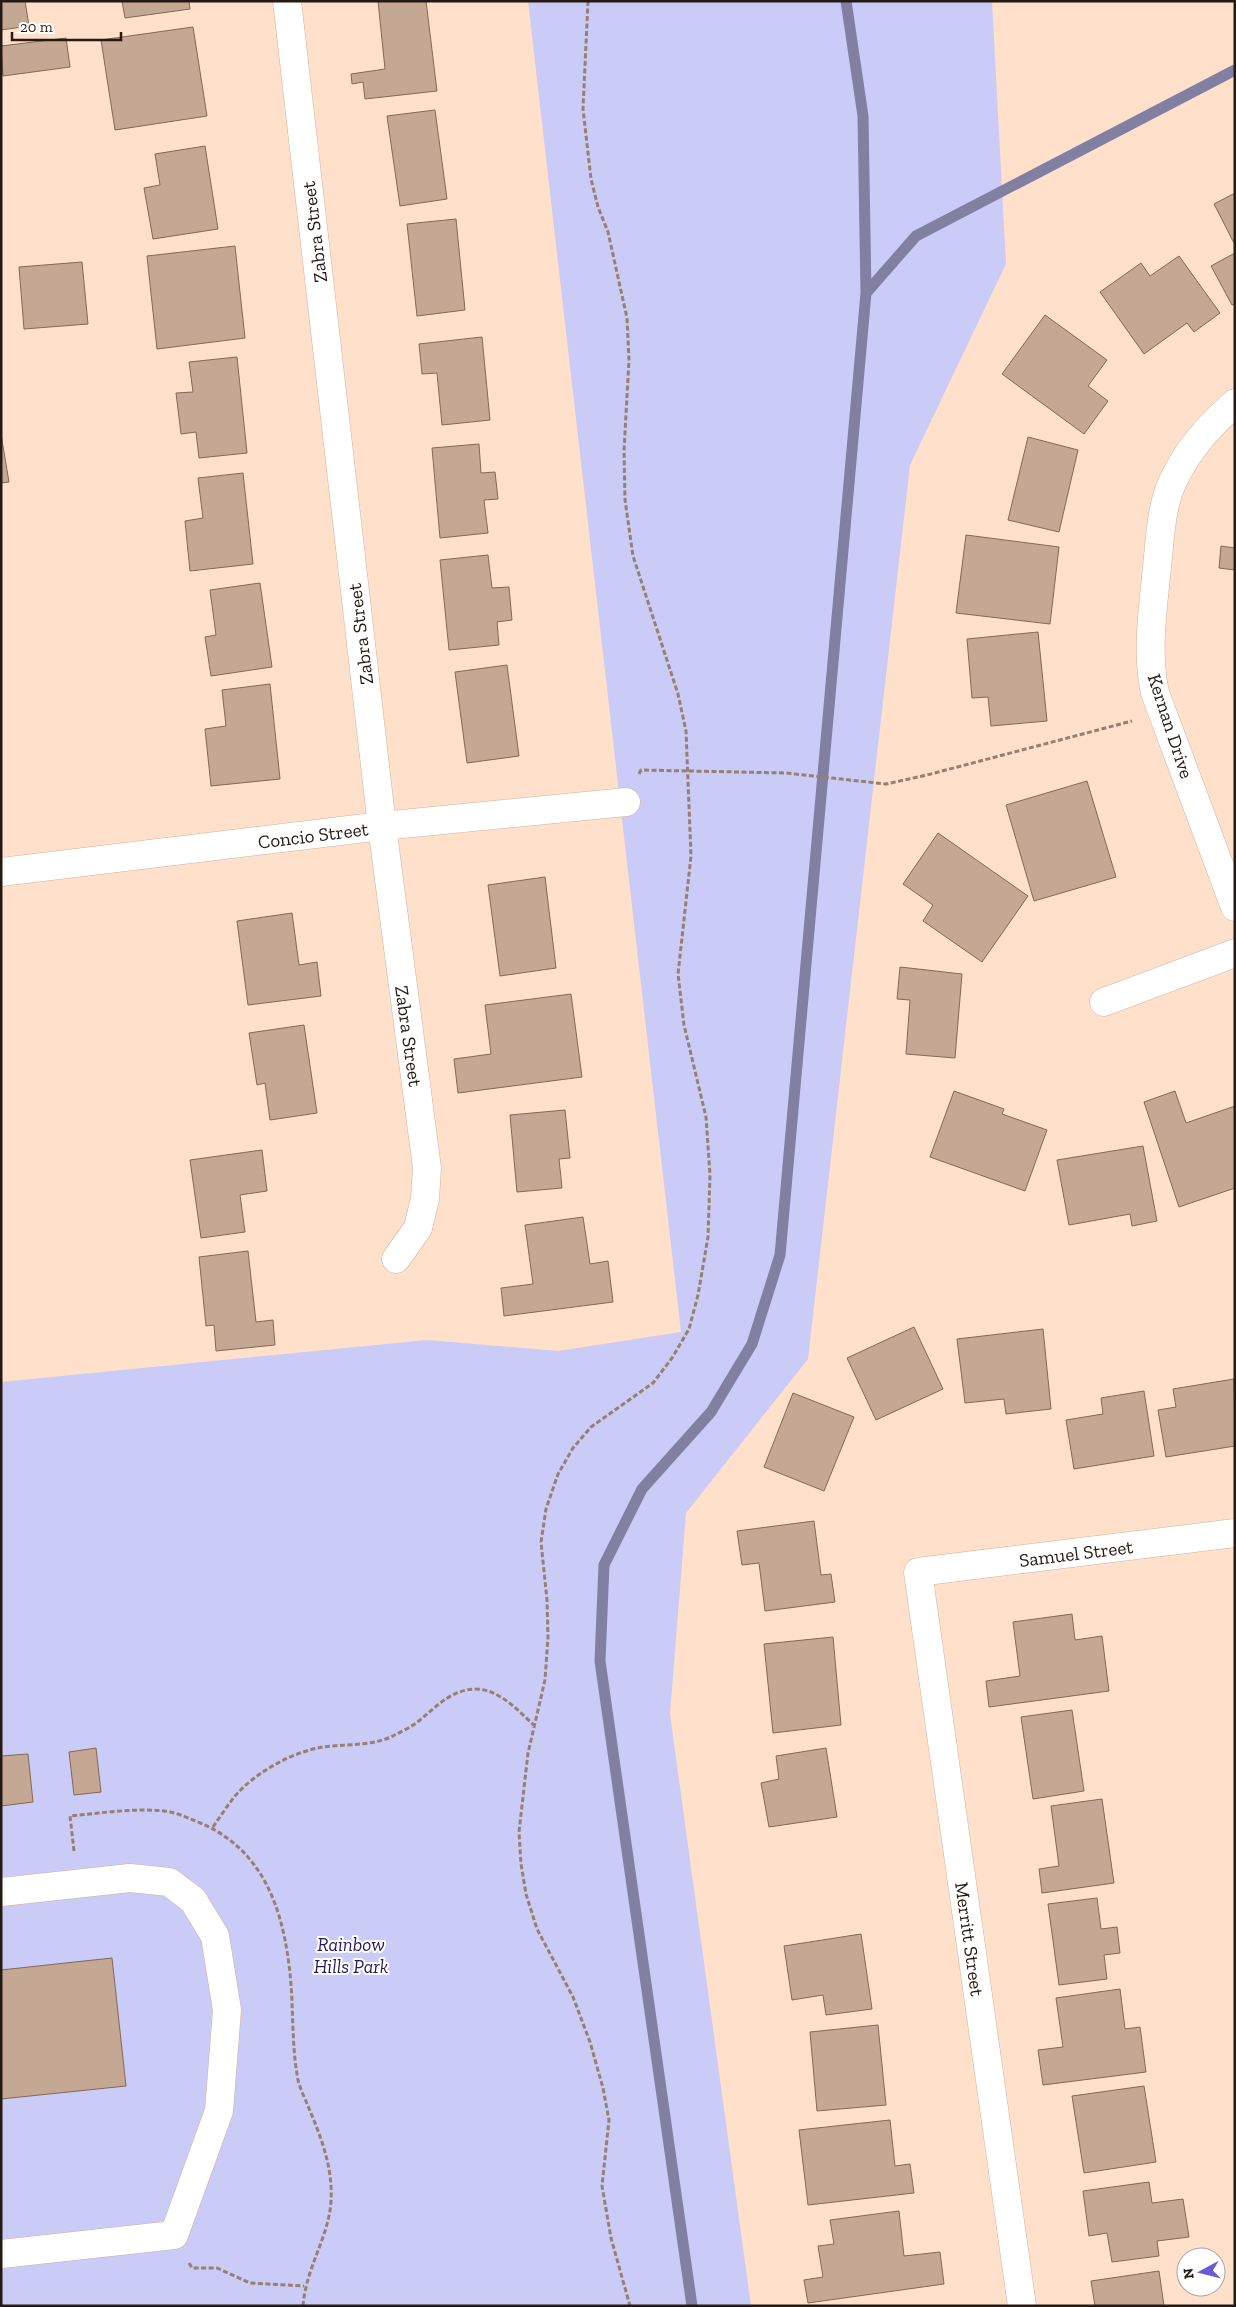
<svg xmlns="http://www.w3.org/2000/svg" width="1236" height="2307" font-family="'Zilla Slab',serif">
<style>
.green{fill:#cacbf7}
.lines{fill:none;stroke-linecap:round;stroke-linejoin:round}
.stream{stroke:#8280a2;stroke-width:11}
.building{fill:#c5a894;stroke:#836855}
.minor-casing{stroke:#d1b29e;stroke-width:29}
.path{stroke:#968072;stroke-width:3;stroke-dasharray:5 2.5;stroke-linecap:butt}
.minor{stroke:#fff;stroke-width:28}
.labels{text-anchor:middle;stroke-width:4;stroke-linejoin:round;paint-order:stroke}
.street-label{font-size:19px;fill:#251a13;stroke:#fff}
.park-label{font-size:19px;font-style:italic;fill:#251c59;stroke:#fff}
</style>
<rect width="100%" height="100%" fill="#ffe0cb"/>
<path class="green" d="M 528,1 L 992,1 L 1006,264 L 910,465 L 808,1359 L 686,1513 L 670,1714 L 751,2306 L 1,2306 L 1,1382 L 427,1340 L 558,1351 L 681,1332 Z"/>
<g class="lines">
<path class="stream" d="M 846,1 L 863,116 L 866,293
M 692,2306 L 600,1661 L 604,1565 L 642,1489 L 711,1412 L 752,1344 L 780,1255 L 866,293 L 916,236 L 1235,70"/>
</g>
<path class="building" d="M 1,1 L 25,1 L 29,26 L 1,30 Z
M 122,1 L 189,1 L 190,9 L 125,18 Z
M 378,1 L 426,1 L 437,91 L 365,99 L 363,82 L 352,84 L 351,74 L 385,69 Z
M 193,27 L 207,116 L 115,130 L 101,40 Z
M 66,38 L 70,67 L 3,76 L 1,46 Z
M 435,110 L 447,199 L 400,206 L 387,116 Z
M 205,146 L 218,229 L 153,239 L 144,188 L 160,185 L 155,154 Z
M 1235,193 L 1235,245 L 1214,204 Z
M 456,219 L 465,310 L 417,316 L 407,224 Z
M 235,246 L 245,338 L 157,349 L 147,256 Z
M 1235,253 L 1235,304 L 1232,305 L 1211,266 Z
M 1179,256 L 1220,313 L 1194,332 L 1187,323 L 1144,354 L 1100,292 L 1141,263 L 1150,276 Z
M 82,262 L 88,324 L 24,329 L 19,267 Z
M 1045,315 L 1107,360 L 1088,386 L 1108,401 L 1084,434 L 1002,374 Z
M 482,337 L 490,420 L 442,425 L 437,373 L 422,374 L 419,344 Z
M 237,357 L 247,453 L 199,458 L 196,432 L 181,434 L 176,393 L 193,392 L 189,362 Z
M 1,434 L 9,482 L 1,483 Z
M 1028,437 L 1078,450 L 1059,532 L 1008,520 Z
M 479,444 L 481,473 L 495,472 L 498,499 L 484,500 L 488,533 L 440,538 L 432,448 Z
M 243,473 L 253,564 L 190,571 L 185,521 L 203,518 L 198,478 Z
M 966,535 L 1059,547 L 1050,624 L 956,613 Z
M 1221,546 L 1235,548 L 1235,570 L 1219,568 Z
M 488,555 L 492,588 L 509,587 L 512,620 L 497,622 L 499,645 L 449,650 L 440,560 Z
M 260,583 L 272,667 L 211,676 L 205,637 L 216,635 L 210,590 Z
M 1038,632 L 1047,721 L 991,726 L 988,697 L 972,698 L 967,639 Z
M 507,665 L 519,756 L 467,763 L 455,672 Z
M 270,684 L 280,779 L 211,786 L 205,729 L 226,726 L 222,690 Z
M 1087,781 L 1116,877 L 1034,901 L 1006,805 Z
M 938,833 L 1028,896 L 982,962 L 923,921 L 933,905 L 903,884 Z
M 545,877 L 556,968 L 500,976 L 488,885 Z
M 292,913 L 299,965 L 317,962 L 321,996 L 248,1005 L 237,921 Z
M 900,967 L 962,974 L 955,1058 L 906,1054 L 910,1000 L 897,999 Z
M 571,994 L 582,1077 L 458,1093 L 454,1059 L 491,1054 L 485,1005 Z
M 304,1025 L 317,1113 L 270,1120 L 265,1083 L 257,1085 L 249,1033 Z
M 954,1091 L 1004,1109 L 1002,1114 L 1047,1130 L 1025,1191 L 930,1157 Z
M 1175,1091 L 1186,1123 L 1235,1106 L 1235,1188 L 1179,1207 L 1144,1102 Z
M 565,1110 L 570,1158 L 559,1159 L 562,1188 L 517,1192 L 510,1115 Z
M 1143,1146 L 1157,1221 L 1132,1226 L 1130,1214 L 1069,1225 L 1057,1160 Z
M 262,1150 L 267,1191 L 240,1195 L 245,1232 L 201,1238 L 190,1160 Z
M 583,1217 L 590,1264 L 608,1261 L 613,1302 L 504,1316 L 501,1288 L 533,1284 L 525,1225 Z
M 248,1251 L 256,1322 L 273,1320 L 275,1345 L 216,1351 L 214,1325 L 206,1326 L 199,1257 Z
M 914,1327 L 943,1389 L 876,1420 L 847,1358 Z
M 1043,1329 L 1051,1409 L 1006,1414 L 1004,1399 L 965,1403 L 957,1339 Z
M 1234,1379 L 1235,1446 L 1166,1457 L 1158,1410 L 1176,1407 L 1173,1389 Z
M 1144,1391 L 1154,1456 L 1074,1469 L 1066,1420 L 1103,1414 L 1101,1398 Z
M 793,1393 L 854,1417 L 824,1491 L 764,1467 Z
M 814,1521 L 821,1575 L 831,1574 L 835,1602 L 765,1611 L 759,1563 L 742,1565 L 737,1531 Z
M 1072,1614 L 1075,1640 L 1102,1636 L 1109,1691 L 989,1707 L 986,1681 L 1020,1676 L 1013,1622 Z
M 833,1637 L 841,1725 L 773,1733 L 764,1644 Z
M 1072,1710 L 1084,1791 L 1033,1799 L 1021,1717 Z
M 96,1748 L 101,1792 L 74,1795 L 69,1752 Z
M 826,1748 L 837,1817 L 769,1827 L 761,1783 L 779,1779 L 776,1756 Z
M 28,1754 L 33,1802 L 1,1806 L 1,1756 Z
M 1102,1799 L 1114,1883 L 1042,1893 L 1039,1869 L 1059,1866 L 1051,1806 Z
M 1097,1898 L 1101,1929 L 1117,1927 L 1120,1953 L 1104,1955 L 1107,1979 L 1059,1985 L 1048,1904 Z
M 861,1934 L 872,2009 L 826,2015 L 823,1995 L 792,2000 L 784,1946 Z
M 112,1958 L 126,2086 L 1,2099 L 1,1970 Z
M 1120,1989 L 1125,2029 L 1140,2027 L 1146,2072 L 1043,2085 L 1038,2050 L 1063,2047 L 1056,1998 Z
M 878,2025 L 886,2105 L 817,2111 L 810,2032 Z
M 1144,2086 L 1156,2162 L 1084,2173 L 1072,2096 Z
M 890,2120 L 895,2166 L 910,2164 L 914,2193 L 808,2205 L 799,2130 Z
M 1149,2182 L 1152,2203 L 1183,2199 L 1189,2237 L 1157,2241 L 1159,2256 L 1112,2262 L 1107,2233 L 1089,2236 L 1083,2191 Z
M 899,2211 L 904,2256 L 940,2252 L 944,2284 L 808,2303 L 804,2280 L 823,2277 L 818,2246 L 834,2244 L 830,2220 Z
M 1159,2271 L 1164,2306 L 1095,2306 L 1091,2281 Z"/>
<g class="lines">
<g class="minor-casing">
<path id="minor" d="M 287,1 L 382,826 L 427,1168 L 425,1199 L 418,1228 L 396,1259
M 1235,403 C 1209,426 1188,449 1173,481 C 1161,506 1160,539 1157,567 C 1153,609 1146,651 1155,693 L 1235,907
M 1,872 L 382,826 L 626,802
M 1104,1002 L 1235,953
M 1,1892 L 130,1878 L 169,1882 L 193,1900 L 215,1936 L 227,2010 L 219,2111 L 174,2235 L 1,2254
M 1022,2306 L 918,1572 L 1235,1533"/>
</g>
<path class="path" d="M 588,1 L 583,109 L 591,179 L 598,207 L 608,232 L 627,318 L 629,360 L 624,451 L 625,500 L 633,556 L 678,694 L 686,731 L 691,856 L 678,974 L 684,1025 L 706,1117 L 710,1175 L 708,1237 L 698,1295 L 689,1329 L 672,1358 L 653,1383 L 591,1427 L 573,1448 L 558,1474 L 546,1509 L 541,1542 L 547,1600 L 548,1637 L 545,1680 L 528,1753 L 519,1832 L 521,1864 L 526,1894 L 537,1929 L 573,1997 L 590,2042 L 603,2088 L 609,2120 L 602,2186 L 611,2238 L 630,2306
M 639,774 L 641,770 L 786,773 L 886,784 L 927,775 L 1132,721
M 213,1827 C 220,1817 227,1806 235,1796 C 256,1772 292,1752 323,1747 C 345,1744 370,1746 391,1737 C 400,1732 412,1727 420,1720 C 437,1706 451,1690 475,1689 C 500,1689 518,1711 535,1726
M 74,1851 L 70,1816 C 101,1813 133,1808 164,1811 C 174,1812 184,1816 193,1820 C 258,1844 281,1900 289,1965 C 294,2001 291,2038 297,2074 C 298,2085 304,2096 308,2106 C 321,2137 333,2167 331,2201 C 329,2237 306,2267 303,2306
M 189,2263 L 192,2268 L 217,2268 L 250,2283 L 304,2286"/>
<use href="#minor" class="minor"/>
</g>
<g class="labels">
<g class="street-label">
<text transform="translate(314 232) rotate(-97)" y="7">Zabra Street</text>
<text transform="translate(360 634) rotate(-97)" y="7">Zabra Street</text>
<text transform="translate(1171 726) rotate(72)" y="7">Kernan Drive</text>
<text transform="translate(313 835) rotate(-7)" y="7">Concio Street</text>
<text transform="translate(409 1036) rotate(82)" y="7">Zabra Street</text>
<text transform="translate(1076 1553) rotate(-7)" y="7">Samuel Street</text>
<text transform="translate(970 1939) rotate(82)" y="7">Merritt Street</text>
</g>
<g class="park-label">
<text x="351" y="1951">Rainbow<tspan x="351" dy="22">Hills Park</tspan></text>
</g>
</g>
<rect width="1236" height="2307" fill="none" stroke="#251a13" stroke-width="5"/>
<g transform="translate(1201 2272) rotate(263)"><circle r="24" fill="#ffffff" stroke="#a8a3a1"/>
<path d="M0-4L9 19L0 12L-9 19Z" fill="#6a5bd5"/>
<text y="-8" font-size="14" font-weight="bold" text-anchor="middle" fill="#251a13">N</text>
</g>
<path d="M12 32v8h109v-8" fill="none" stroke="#251a13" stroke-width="2.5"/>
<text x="20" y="32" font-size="15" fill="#251a13" stroke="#ffffff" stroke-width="4" paint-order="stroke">20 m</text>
</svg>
